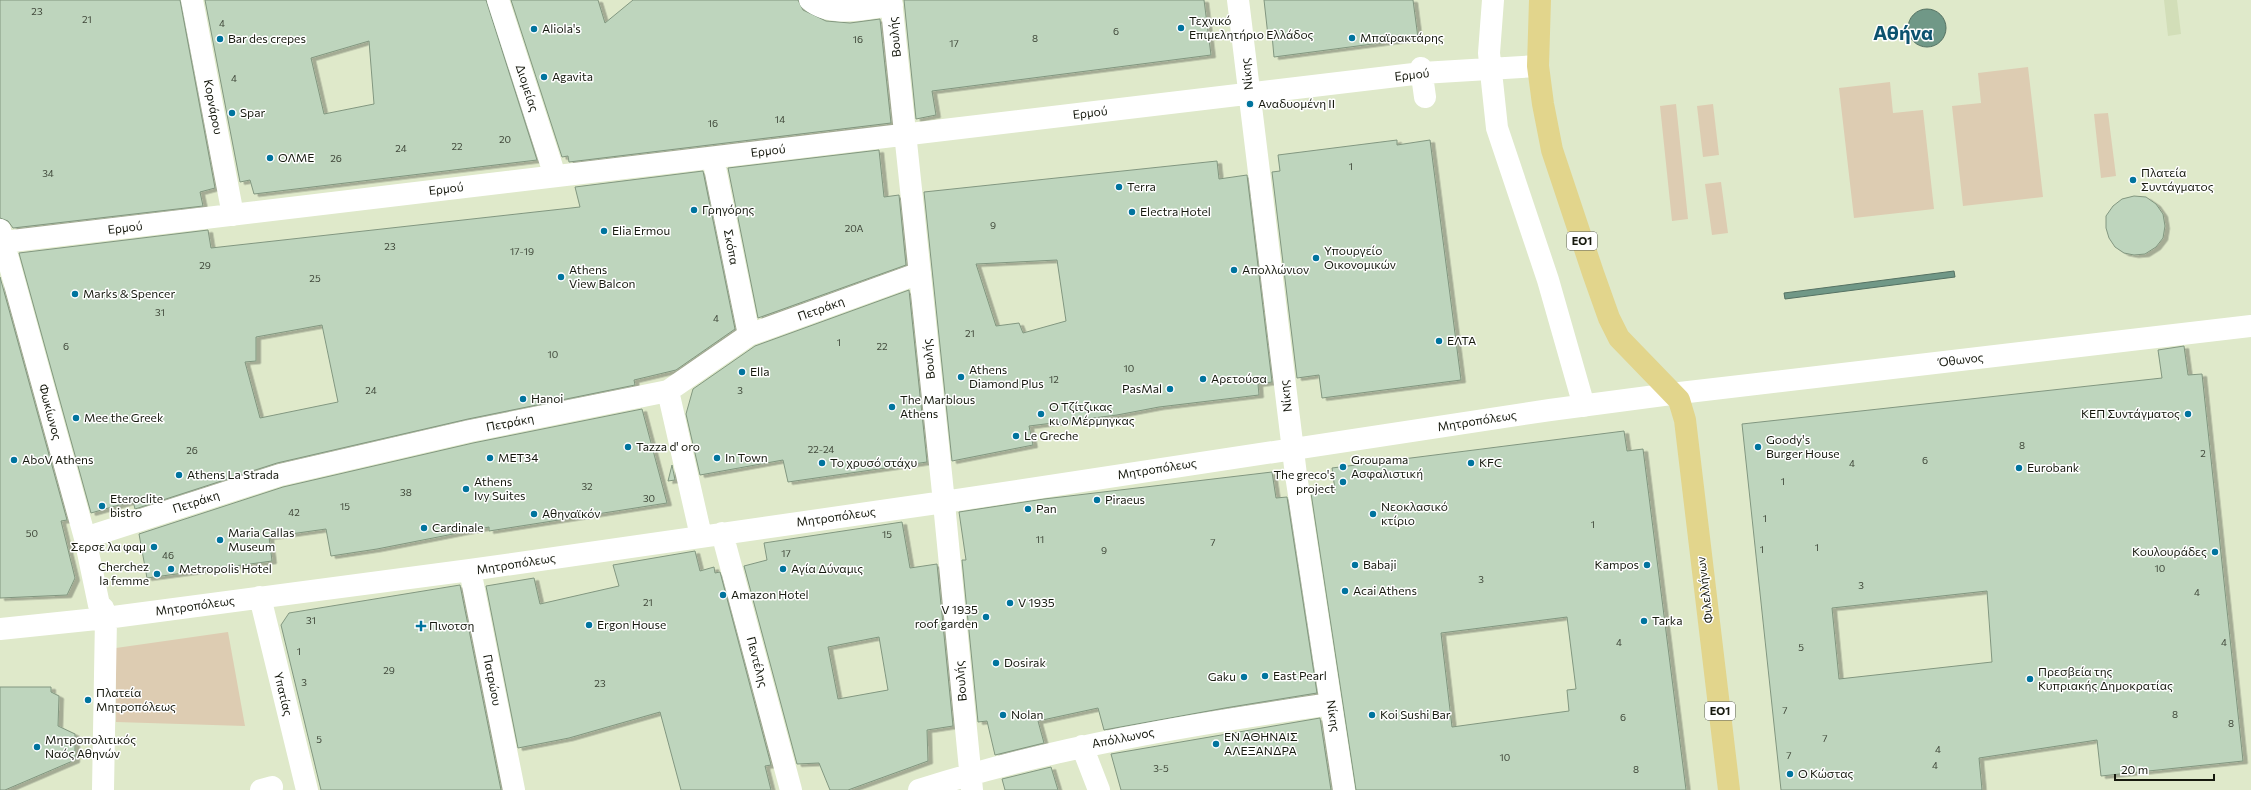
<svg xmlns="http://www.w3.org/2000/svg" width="2251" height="790" font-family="Commissioner,sans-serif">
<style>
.built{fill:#d2deb8}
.green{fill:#ddccb2}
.water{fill:#709887;stroke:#557263}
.building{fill:#bed5bd;stroke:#829780;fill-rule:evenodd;filter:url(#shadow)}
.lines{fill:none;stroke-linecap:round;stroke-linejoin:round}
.street{stroke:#fff;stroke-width:22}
.secondary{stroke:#fff;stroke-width:22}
.primary{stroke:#e2d58c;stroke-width:22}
.poi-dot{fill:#00749e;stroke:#fff;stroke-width:1.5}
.labels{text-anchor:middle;stroke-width:3;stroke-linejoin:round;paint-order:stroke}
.number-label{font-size:10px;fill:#40483a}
.shield{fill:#fff;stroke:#5c5e56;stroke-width:1}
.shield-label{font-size:11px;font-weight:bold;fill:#16190e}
.poi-label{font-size:12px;fill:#16190e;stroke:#fff;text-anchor:start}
.street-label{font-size:12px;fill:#16190e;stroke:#fff}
.town-label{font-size:20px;font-weight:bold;fill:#0c526f;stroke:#fff}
</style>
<defs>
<filter id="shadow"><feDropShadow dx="4.5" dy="2.5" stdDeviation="0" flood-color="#0004"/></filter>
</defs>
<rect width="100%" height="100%" fill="#dfe9ca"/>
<path class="built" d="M 2164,0 L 2177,0 L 2181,34 L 2168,36 Z"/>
<path class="green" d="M 2028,67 L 2043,197 L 1963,206 L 1952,106 L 1981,103 L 1978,73 Z
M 1890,82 L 1893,113 L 1923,110 L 1934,209 L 1854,218 L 1839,88 Z
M 1676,104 L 1688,219 L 1672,221 L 1660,106 Z
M 1713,104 L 1719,155 L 1703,157 L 1697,106 Z
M 2108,113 L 2116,176 L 2101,178 L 2094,114 Z
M 1721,182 L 1728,233 L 1712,235 L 1705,184 Z
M 228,632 L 245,726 L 116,722 L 116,648 Z"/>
<path class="water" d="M1908 28a19 19 0 1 1 38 0a19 19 0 1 1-38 0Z
M 1954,271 L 1955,277 L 1785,299 L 1784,293 Z"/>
<path class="building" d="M 0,0 L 180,0 L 215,188 L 200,192 L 203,206 L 13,228 L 8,221 L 0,218 Z
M 205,0 L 486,0 L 537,160 L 254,194 L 250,180 L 240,182 ZM 369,41 L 374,104 L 324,114 L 311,58 Z
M 511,0 L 598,0 L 605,23 L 633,0 L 798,0 L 803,10 L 826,21 L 850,23 L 880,19 L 891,123 L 569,162 L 568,156 L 562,157 Z
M 904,0 L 1204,0 L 1211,55 L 932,91 L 936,115 L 916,119 Z
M 1264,0 L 1413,0 L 1418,38 L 1274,57 L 1272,35 L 1268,36 Z
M 1397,140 L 1397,145 L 1430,140 L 1461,380 L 1322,398 L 1319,375 L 1297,378 L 1272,172 L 1280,171 L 1278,155 Z
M 879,150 L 884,197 L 899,195 L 906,265 L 758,318 L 728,168 Z
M 1217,161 L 1219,179 L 1247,175 L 1272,382 L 1258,384 L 1259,395 L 1159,407 L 1117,415 L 1029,426 L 1033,445 L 952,461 L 924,192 ZM 1057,260 L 1066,321 L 1023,333 L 1019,323 L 996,326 L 976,264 Z
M 703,171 L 735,329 L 676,370 L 634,380 L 635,385 L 468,419 L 277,463 L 135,509 L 133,501 L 91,513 L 19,253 L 208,230 L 211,248 L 580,207 L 575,187 ZM 322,325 L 338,402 L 260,418 L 245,362 L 256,361 L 256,337 Z
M 2134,196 L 2146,197 L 2156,204 L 2163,214 L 2165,226 L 2163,238 L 2156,247 L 2145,254 L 2134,255 L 2124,253 L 2115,247 L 2109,238 L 2106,228 L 2106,216 L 2113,206 L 2122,199 Z
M 0,277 L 67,520 L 61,521 L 75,578 L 67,595 L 0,598 Z
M 909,290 L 927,462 L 788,482 L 783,460 L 700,475 L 686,414 L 693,389 L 755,346 Z
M 2184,346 L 2188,375 L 2202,374 L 2243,761 L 2101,776 L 2097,740 L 1979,758 L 1982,790 L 1781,790 L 1742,424 L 2162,378 L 2158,350 ZM 1987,591 L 1992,662 L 1839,679 L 1832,608 Z
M 642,409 L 667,503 L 489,531 L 489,527 L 377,549 L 331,556 L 326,529 L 269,537 L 272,561 L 147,578 L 139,534 L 283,487 L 473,443 Z
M 1624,431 L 1627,451 L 1643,449 L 1686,790 L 1356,790 L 1311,493 L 1335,490 L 1332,468 ZM 1567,617 L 1576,689 L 1567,690 L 1569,711 L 1452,727 L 1441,633 Z
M 672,465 L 675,480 L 668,481 Z
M 1272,472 L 1276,498 L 1287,497 L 1317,693 L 1225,708 L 1104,730 L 1098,708 L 1038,721 L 1044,743 L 995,755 L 987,721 L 978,722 L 962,560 L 966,560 L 959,512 L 1044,499 Z
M 902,522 L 910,568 L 937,564 L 953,726 L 927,730 L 928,761 L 848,790 L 830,790 L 819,763 L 797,764 L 744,566 L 767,560 L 764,543 ZM 879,637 L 888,690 L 838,699 L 828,647 Z
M 695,551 L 700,571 L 714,567 L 715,573 L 720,572 L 771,765 L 765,766 L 771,790 L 681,790 L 660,712 L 569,738 L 518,748 L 486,586 L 534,578 L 540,604 L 619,586 L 613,565 Z
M 460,585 L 501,790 L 321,790 L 281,625 L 289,613 Z
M 0,687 L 51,687 L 51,692 L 59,696 L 58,726 L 75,734 L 75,760 L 5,790 L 0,790 Z
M 1320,718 L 1331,790 L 1121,790 L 1111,754 Z
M 1051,767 L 1058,790 L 1005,790 L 1002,779 Z"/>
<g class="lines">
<path class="street" d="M 192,0 L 233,215
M 498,0 L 555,176
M 810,0 C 831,18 866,8 892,5
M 891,0 L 942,483 L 972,790
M 1238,0 L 1296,475 L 1344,790
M 1493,0 L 1489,53 L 1497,128 L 1548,280 L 1584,406
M 1421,68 L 1425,97
M 713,158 L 749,335
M 0,230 L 85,538 L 99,605 L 103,608 L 106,618 L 103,790
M 0,245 L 4,242 L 1422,73 L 1538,66
M 668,391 L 701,536
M 722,533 L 791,790
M 85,538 L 280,475 L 470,431 L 668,391 L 749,335 L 920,273
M 470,570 L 514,790
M 260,597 L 307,790
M 0,629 L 106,618 L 470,570 L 944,502 L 1550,410 L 1671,394
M 1082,746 L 1099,790
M 261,790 L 272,787
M 919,790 C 1054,747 1192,724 1331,704"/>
<path class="secondary" d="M 1671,394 L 2251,326"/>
<path class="primary" d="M 1540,0 L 1538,66 L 1543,104 L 1552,150 L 1593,273 L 1609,318 L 1619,338 L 1679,400 L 1685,420 L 1729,790"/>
</g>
<g class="poi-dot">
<circle cx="1181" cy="28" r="4"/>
<circle cx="534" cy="29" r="4"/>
<circle cx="1352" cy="38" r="4"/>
<circle cx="220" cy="39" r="4"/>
<circle cx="544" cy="77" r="4"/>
<circle cx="1250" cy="104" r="4"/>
<circle cx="232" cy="113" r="4"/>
<circle cx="270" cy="158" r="4"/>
<circle cx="2133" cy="180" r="4"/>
<circle cx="1119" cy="187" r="4"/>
<circle cx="694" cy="210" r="4"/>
<circle cx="1132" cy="212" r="4"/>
<circle cx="604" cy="231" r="4"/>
<circle cx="1316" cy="258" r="4"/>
<circle cx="1234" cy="270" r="4"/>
<circle cx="561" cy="277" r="4"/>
<circle cx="75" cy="294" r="4"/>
<circle cx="1439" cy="341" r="4"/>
<circle cx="742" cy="372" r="4"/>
<circle cx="961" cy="377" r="4"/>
<circle cx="1203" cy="379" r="4"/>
<circle cx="1170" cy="389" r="4"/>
<circle cx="523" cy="399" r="4"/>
<circle cx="892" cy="407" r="4"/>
<circle cx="1041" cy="414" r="4"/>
<circle cx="2188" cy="414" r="4"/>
<circle cx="76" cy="418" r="4"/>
<circle cx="1016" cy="436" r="4"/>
<circle cx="628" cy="447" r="4"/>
<circle cx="1758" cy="447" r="4"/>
<circle cx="490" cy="458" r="4"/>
<circle cx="717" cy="458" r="4"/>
<circle cx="14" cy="460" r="4"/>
<circle cx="822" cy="463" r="4"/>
<circle cx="1471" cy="463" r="4"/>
<circle cx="1343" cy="467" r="4"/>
<circle cx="2019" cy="468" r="4"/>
<circle cx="179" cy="475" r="4"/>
<circle cx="1343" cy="482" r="4"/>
<circle cx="466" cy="489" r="4"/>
<circle cx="1097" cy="500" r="4"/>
<circle cx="102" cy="506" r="4"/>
<circle cx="1028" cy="509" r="4"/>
<circle cx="534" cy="514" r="4"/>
<circle cx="1373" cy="514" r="4"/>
<circle cx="424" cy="528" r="4"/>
<circle cx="220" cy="540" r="4"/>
<circle cx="154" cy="547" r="4"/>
<circle cx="2215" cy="552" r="4"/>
<circle cx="1355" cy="565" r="4"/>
<circle cx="1647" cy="565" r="4"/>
<circle cx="171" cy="569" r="4"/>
<circle cx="783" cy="569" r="4"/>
<circle cx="157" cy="574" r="4"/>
<circle cx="1345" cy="591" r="4"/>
<circle cx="723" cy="595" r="4"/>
<circle cx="1010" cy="603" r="4"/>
<circle cx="986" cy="617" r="4"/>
<circle cx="1644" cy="621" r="4"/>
<circle cx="589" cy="625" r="4"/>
<path d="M419 620h4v4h4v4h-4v4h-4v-4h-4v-4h4z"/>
<circle cx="996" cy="663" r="4"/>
<circle cx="1265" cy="676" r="4"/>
<circle cx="1244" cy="677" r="4"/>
<circle cx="2030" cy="679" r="4"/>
<circle cx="88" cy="700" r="4"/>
<circle cx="1003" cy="715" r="4"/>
<circle cx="1372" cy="715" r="4"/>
<circle cx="1216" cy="744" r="4"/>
<circle cx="37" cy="747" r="4"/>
<circle cx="1790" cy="774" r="4"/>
</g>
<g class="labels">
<g class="number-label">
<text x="37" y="15">23</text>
<text x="87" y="23">21</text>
<text x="222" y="27">4</text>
<text x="1116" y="35">6</text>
<text x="1035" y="42">8</text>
<text x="858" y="43">16</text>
<text x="954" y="47">17</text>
<text x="234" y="82">4</text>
<text x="780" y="123">14</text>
<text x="713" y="127">16</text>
<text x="505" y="143">20</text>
<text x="457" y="150">22</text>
<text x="401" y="152">24</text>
<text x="336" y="162">26</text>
<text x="1351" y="170">1</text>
<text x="48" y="177">34</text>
<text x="993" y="229">9</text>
<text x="854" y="232">20Α</text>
<text x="390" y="250">23</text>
<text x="522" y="255">17-19</text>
<text x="205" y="269">29</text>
<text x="315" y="282">25</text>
<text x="160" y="316">31</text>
<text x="716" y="322">4</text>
<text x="970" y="337">21</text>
<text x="839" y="346">1</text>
<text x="66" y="350">6</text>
<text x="882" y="350">22</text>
<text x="553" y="358">10</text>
<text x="1129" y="372">10</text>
<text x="1054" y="383">12</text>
<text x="371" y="394">24</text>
<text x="740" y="394">3</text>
<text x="2022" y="449">8</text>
<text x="821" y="453">22-24</text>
<text x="192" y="454">26</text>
<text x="2203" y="457">2</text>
<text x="1925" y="464">6</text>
<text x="1852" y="467">4</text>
<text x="1783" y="485">1</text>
<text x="587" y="490">32</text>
<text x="406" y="496">38</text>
<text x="649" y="502">30</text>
<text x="345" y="510">15</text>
<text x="294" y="516">42</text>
<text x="1765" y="522">1</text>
<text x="1593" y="528">1</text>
<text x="32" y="537">50</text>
<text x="887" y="538">15</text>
<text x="1040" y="543">11</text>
<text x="1213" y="546">7</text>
<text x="1817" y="551">1</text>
<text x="1762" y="553">1</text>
<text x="1104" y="554">9</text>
<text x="786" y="557">17</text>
<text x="168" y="559">46</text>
<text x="2160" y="572">10</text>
<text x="1481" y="583">3</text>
<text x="1861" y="589">3</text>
<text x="2197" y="596">4</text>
<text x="648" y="606">21</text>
<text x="311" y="624">31</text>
<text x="1619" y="646">4</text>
<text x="2224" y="646">4</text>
<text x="1801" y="651">5</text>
<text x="299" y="655">1</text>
<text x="389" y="674">29</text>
<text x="304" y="686">3</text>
<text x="600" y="687">23</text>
<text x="1785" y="714">7</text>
<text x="2175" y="718">8</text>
<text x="1623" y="721">6</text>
<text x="2231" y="727">8</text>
<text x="1825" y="742">7</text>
<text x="319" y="743">5</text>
<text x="1938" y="753">4</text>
<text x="1789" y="759">7</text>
<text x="1505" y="761">10</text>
<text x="1935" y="769">4</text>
<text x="1161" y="772">3-5</text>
<text x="1636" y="773">8</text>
</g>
<g class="shield">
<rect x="1567" y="232" width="30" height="18" rx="3"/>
<rect x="1705" y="702" width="30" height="18" rx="3"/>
</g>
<g class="shield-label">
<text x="1582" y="245">ΕΟ1</text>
<text x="1720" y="715">ΕΟ1</text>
</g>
<g class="poi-label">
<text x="1189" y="25">Τεχνικό<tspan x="1189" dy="14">Επιμελητήριο Ελλάδος</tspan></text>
<text x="542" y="33">Aliola's</text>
<text x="1360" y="42">Μπαϊρακτάρης</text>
<text x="228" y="43">Bar des crepes</text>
<text x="552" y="81">Agavita</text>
<text x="1258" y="108">Αναδυομένη ΙΙ</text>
<text x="240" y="117">Spar</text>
<text x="278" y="162">ΟΛΜΕ</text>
<text x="2141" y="177">Πλατεία<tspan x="2141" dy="14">Συντάγματος</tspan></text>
<text x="1127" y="191">Terra</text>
<text x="702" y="214">Γρηγόρης</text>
<text x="1140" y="216">Electra Hotel</text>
<text x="612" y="235">Elia Ermou</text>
<text x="1324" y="255">Υπουργείο<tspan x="1324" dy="14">Οικονομικών</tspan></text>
<text x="569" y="274">Athens<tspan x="569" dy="14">View Balcon</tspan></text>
<text x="1242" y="274">Απολλώνιον</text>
<text x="83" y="298">Marks &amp; Spencer</text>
<text x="1447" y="345">ΕΛΤΑ</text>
<text x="969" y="374">Athens<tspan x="969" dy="14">Diamond Plus</tspan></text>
<text x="750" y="376">Ella</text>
<text x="1211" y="383">Αρετούσα</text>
<text x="1162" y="393" text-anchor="end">PasMal</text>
<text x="531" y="403">Hanoi</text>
<text x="900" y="404">The Marblous<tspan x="900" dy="14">Athens</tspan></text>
<text x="1049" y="411">Ο Τζίτζικας<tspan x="1049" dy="14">κι ο Μέρµηγκας</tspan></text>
<text x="2180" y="418" text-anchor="end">ΚΕΠ Συντάγματος</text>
<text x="84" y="422">Mee the Greek</text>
<text x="1024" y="440">Le Greche</text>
<text x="1766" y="444">Goody's<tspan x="1766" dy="14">Burger House</tspan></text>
<text x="636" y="451">Tazza d' oro</text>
<text x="498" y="462">MET34</text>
<text x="725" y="462">In Town</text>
<text x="22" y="464">AboV Athens</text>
<text x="1351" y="464">Groupama<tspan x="1351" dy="14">Ασφαλιστική</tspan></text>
<text x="830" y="467">Το χρυσό στάχυ</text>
<text x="1479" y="467">KFC</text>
<text x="2027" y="472">Eurobank</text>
<text x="187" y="479">Athens La Strada</text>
<text x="1335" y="479" text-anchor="end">The greco's<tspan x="1335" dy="14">project</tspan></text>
<text x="474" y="486">Athens<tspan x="474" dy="14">Ivy Suites</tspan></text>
<text x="110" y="503">Eteroclite<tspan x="110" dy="14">bistro</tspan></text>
<text x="1105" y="504">Piraeus</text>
<text x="1381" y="511">Νεοκλασικό<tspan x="1381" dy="14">κτίριο</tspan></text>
<text x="1036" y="513">Pan</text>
<text x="542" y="518">Αθηναϊκόν</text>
<text x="432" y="532">Cardinale</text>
<text x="228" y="537">Maria Callas<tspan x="228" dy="14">Museum</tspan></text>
<text x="146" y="551" text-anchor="end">Σερσε λα φαμ</text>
<text x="2207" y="556" text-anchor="end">Κουλουράδες</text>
<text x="1363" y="569">Babaji</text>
<text x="1639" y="569" text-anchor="end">Kampos</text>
<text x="149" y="571" text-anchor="end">Cherchez<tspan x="149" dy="14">la femme</tspan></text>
<text x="179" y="573">Metropolis Hotel</text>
<text x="791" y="573">Αγία Δύναμις</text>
<text x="1353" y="595">Acai Athens</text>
<text x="731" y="599">Amazon Hotel</text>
<text x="1018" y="607">V 1935</text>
<text x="978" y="614" text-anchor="end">V 1935<tspan x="978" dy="14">roof garden</tspan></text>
<text x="1652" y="625">Tarka</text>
<text x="597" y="629">Ergon House</text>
<text x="429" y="630">Πινοτση</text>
<text x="1004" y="667">Dosirak</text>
<text x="2038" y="676">Πρεσβεία της<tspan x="2038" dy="14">Κυπριακής Δημοκρατίας</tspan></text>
<text x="1273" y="680">East Pearl</text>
<text x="1236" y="681" text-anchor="end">Gaku</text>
<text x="96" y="697">Πλατεία<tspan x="96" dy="14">Μητροπόλεως</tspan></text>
<text x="1011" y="719">Nolan</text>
<text x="1380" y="719">Koi Sushi Bar</text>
<text x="1224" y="741">ΕΝ ΑΘΗΝΑΙΣ<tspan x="1224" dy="14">ΑΛΕΞΑΝΔΡΑ</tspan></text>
<text x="45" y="744">Μητροπολιτικός<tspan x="45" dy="14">Ναός Αθηνών</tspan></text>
<text x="1798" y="778">Ο Κώστας</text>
</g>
<g class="street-label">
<text transform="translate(895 37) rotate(-96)" y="4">Βουλής</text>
<text transform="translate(1247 74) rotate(-97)" y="4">Νίκης</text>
<text transform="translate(1412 75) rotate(-6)" y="4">Ερμού</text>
<text transform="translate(527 88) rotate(72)" y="4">Διομείας</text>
<text transform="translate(213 107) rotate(79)" y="4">Κορνάρου</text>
<text transform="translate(1090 113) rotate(-7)" y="4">Ερμού</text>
<text transform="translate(768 151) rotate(-7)" y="4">Ερμού</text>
<text transform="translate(446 189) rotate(-7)" y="4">Ερμού</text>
<text transform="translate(125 228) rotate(-7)" y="4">Ερμού</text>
<text transform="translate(731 247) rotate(79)" y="4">Σκόπα</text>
<text transform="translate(821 309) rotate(-20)" y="4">Πετράκη</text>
<text transform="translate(929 359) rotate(-96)" y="4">Βουλής</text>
<text transform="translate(1961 360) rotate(-7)" y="4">Όθωνος</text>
<text transform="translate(1286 396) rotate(-97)" y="4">Νίκης</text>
<text transform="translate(50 412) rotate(75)" y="4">Φωκίωνος</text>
<text transform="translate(1477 421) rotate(-9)" y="4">Μητροπόλεως</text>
<text transform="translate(510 423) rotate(-11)" y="4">Πετράκη</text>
<text transform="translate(1157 469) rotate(-9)" y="4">Μητροπόλεως</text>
<text transform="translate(196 502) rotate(-18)" y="4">Πετράκη</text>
<text transform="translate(836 517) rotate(-8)" y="4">Μητροπόλεως</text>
<text transform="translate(516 564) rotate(-9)" y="4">Μητροπόλεως</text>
<text transform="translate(1705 590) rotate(-97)" y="4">Φιλελλήνων</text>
<text transform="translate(195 606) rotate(-8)" y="4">Μητροπόλεως</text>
<text transform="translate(757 662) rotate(75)" y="4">Πεντέλης</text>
<text transform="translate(492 680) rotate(79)" y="4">Πατρώου</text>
<text transform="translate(961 681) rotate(-95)" y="4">Βουλής</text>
<text transform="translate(283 694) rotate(76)" y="4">Υπατίας</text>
<text transform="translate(1333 716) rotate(81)" y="4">Νίκης</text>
<text transform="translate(1123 738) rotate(-11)" y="4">Απόλλωνος</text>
</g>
<g class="town-label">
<text x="1903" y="40">Αθήνα</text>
</g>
</g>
<path d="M2115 774v6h99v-6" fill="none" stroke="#16190e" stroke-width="2"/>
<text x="2121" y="774" font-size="12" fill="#16190e" stroke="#ffffff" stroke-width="3" paint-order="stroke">20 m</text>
</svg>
